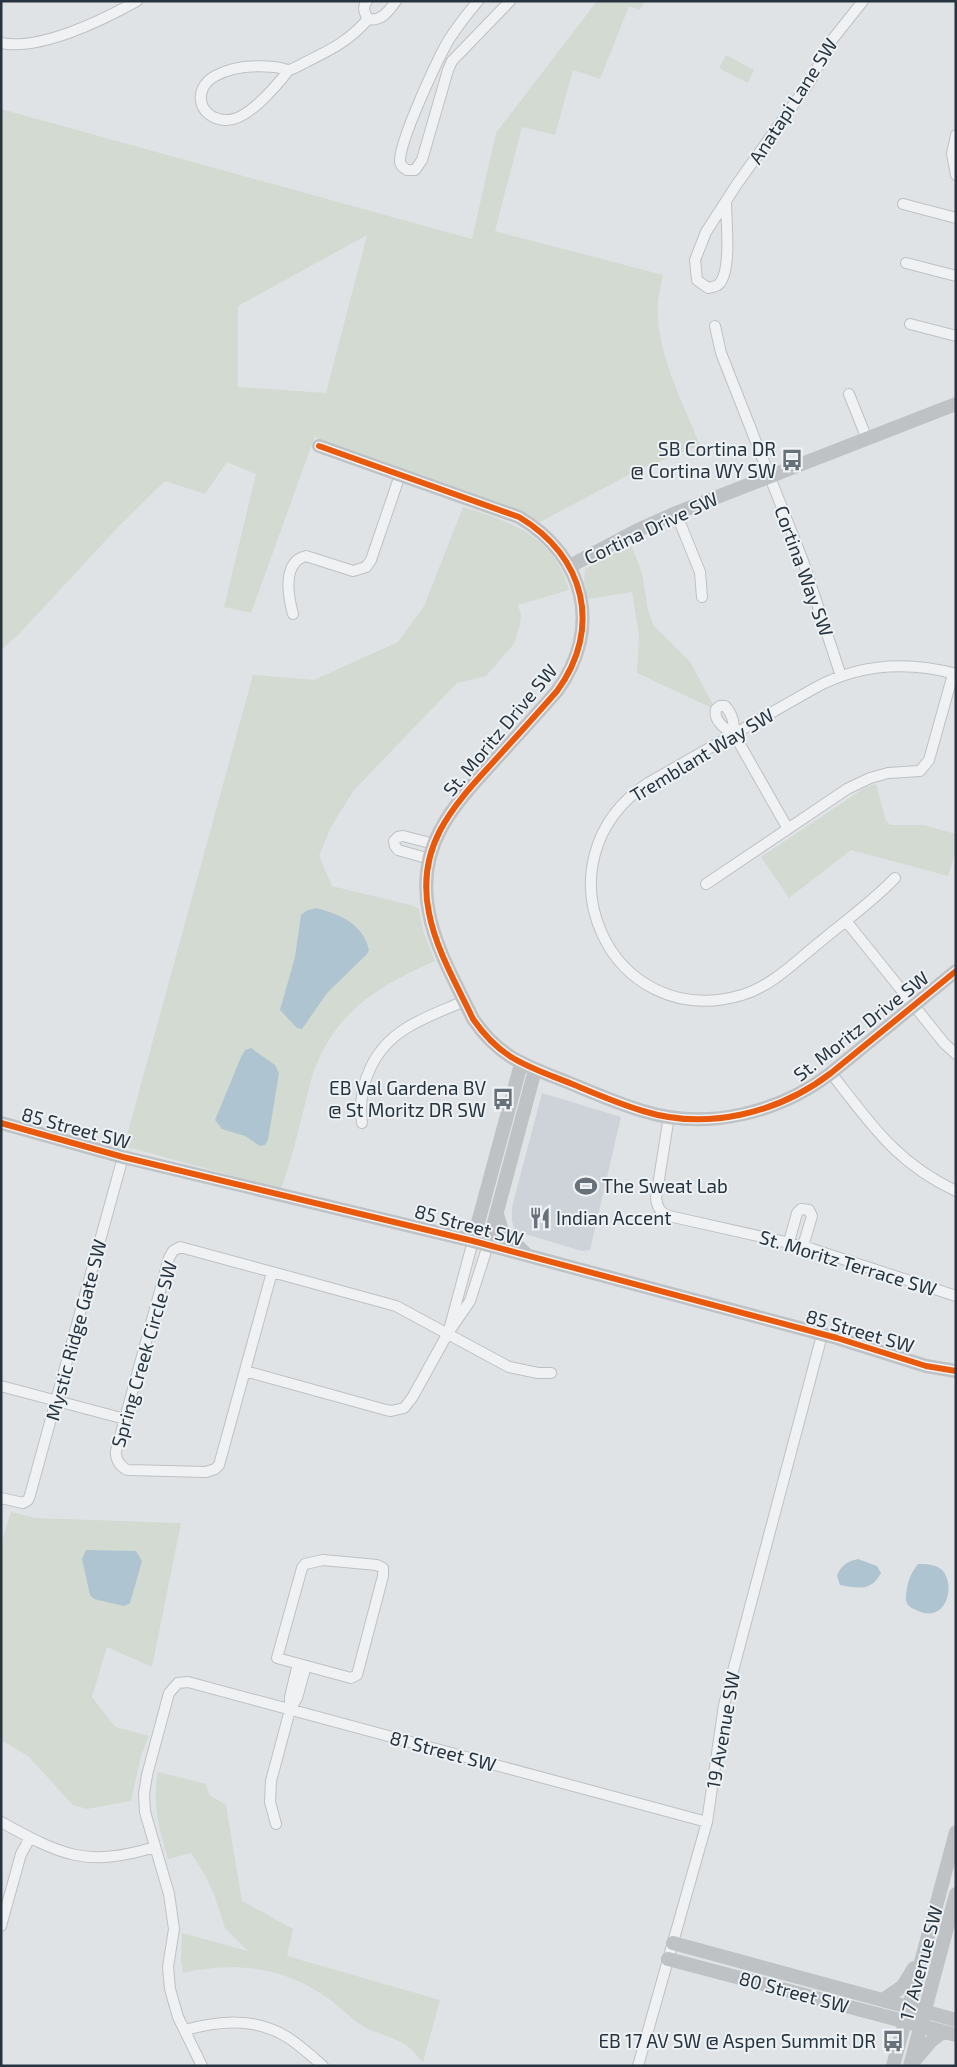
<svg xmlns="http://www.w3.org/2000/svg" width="957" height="2067" font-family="'Exo 2',sans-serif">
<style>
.built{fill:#ced3d9}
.green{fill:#d2dad1;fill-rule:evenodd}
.water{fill:#aec5d1}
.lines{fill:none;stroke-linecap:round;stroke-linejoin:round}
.street-casing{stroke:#bec1c4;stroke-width:12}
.street{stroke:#f0f1f2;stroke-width:10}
.secondary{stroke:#bec2c5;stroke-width:14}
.cycleway-casing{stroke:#eef2f5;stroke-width:9}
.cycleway{stroke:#e8590c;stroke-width:6}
.labels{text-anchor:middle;stroke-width:4;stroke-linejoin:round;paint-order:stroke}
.street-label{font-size:19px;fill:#27343f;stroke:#eef2f5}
.poi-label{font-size:19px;fill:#27343f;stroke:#eef2f5;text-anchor:end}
</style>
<rect width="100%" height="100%" fill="#e0e3e6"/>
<path class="built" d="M 542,1093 L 621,1117 L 590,1250 L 582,1251 L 518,1232 L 514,1228 L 512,1221 L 512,1207 Z"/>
<path class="green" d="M 597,1 L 645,1 L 640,10 L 629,6 L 600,79 L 573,70 L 555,135 L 522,127 L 495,231 L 663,275 C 661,284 659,293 658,302 C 654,348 683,403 700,445 L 636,471 L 540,522 L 523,512 L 320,441 L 315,436 L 251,613 L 224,607 L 256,474 L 227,462 L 205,494 L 165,481 L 119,526 L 18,635 L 1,650 L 1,109 L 472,239 L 496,133 ZM 367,235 L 326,393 L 238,387 L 238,306 Z
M 726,55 L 754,70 L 748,83 L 719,68 Z
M 463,507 C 509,521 555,536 569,590 L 518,605 L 521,615 L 520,625 L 514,644 L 486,676 L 457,683 L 354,790 L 331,827 L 319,856 L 332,886 L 414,906 L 419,909 L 423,930 L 435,961 C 383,984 340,1008 317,1063 C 312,1073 310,1086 307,1096 C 299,1127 292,1159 281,1189 L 124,1146 L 253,675 L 314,680 L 398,642 L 424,606 Z
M 631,545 L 642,573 L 648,611 L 654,626 L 691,663 L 713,705 L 710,707 L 637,673 L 639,635 L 632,592 L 588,599 L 584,582 L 585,569 Z
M 876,784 L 886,821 L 891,825 L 923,825 L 956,834 L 956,851 L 948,876 L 851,850 L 789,898 L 761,857 L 866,787 Z
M 11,1512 L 35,1518 L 181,1523 L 152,1667 L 107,1647 L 92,1697 L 115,1727 L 149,1736 L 141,1756 L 131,1801 L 87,1809 L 73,1805 L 28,1756 L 1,1740 L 1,1543 Z
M 158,1772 L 206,1784 L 209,1795 L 226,1805 L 242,1901 L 293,1929 L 287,1956 L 440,2000 L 423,2062 C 418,2057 413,2050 407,2046 C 394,2036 375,2034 361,2025 C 350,2018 340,2007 329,1999 C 285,1967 235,1961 183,1973 L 181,1961 L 182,1933 L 248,1951 L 225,1928 L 215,1897 L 206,1877 L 191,1853 L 168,1859 C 159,1828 152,1805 158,1772 Z"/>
<path class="water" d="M 316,908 C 340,914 363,924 369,950 L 367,954 L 327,993 L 302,1029 L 297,1028 L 280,1010 L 295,957 L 301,915 L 306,911 Z
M 251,1048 L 275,1065 L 279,1073 L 268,1140 L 265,1145 L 260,1146 L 245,1136 L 222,1129 L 215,1120 L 241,1057 L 245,1050 Z
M 86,1550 L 136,1551 L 142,1561 L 130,1603 L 124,1606 L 94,1599 L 90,1595 L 82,1559 Z
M 858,1559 L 877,1566 L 881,1573 C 871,1592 858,1588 840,1585 L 837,1576 C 840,1566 848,1561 858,1559 Z
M 918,1564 C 926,1564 934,1564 941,1569 C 957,1583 947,1626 916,1610 C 909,1607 905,1604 906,1596 C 907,1583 910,1574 918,1564 Z"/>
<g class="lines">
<g class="street-casing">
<path id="street" d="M 367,1 C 362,7 364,12 368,19 C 381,22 389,11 396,1
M 478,1 C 467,14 457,27 448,41 C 437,61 399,141 400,162 C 401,166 403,168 407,170 L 415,170 L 422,160 L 448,70 L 452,61 L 510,1
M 1,43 C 40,51 103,20 137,1
M 289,70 C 277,85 247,122 225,120 C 198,118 192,89 215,76 C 233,66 254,65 274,67 C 279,67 285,70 289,70 C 294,69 302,64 306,62 C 332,49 349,41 368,19
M 956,135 L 952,154 L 956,175
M 726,202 C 726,220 732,271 719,284 C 716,287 712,287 708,288 L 697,280 L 695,260 L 706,232 L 737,184 L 809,83 L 832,40 L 863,1
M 903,204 L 956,218
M 906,263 L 956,276
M 910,324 L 956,336
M 715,326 L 721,353 L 803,561 L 841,676
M 849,394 L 867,439
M 676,513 L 700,572 L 702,597
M 293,614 C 288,596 282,562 306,556 L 353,571 L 366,567 L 371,560 L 400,475
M 720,706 L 725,706 C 733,714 734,723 734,734 C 725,729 713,721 716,709 Z
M 734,734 L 788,829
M 430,859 L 398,850 L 395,846 L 394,841 L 398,837 L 403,836 L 434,844
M 895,878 C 872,902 845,921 820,942 C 796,961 772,986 742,995 C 610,1034 531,861 648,783 L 813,689 C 858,664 907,661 956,674
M 706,884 L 847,789 L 870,778 L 888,773 L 920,771 L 929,760 L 953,674
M 846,921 L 944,1043 L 956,1054
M 831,1073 C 870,1123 896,1163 956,1191
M 669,1116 L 656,1198 C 657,1207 660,1213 669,1216 L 803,1246 L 956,1296
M 362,1123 C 357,1086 373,1049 405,1029 C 423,1017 445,1010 464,1001
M 789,1242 L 797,1213 L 801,1209 L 809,1210 L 812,1216 L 803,1246
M 180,1247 L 272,1272 L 219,1465 L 215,1469 L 206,1472 L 128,1470 C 121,1468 115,1459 116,1451 L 169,1258 L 173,1251 Z
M 272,1272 L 396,1306 L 509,1367 L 538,1373 L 551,1373
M 449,1330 L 473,1241
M 245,1371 L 386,1410 L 391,1411 L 404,1408 L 412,1398 L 448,1333 L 470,1301 L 488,1245
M 1,1386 L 125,1419
M 1,1498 L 23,1503 L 28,1500 L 30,1495 L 123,1157
M 323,1560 L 377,1565 L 383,1568 L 383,1576 L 357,1675 L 351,1678 L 277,1658 L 302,1568 L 305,1564 Z
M 290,1709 L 290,1697 L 298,1664
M 1,1822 C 61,1855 86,1868 155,1847
M 276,1824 L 270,1802 L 271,1781 L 290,1710 L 297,1698 L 306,1666
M 1,1926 L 21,1854 L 30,1838
M 185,2030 C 219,2021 255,2017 287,2037 C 300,2045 311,2056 323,2066
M 202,2066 L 178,2017 L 170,1989 L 168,1967 L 174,1929 L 169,1894 L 145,1812 L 144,1794 L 147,1775 L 169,1693 L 178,1683 L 188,1682 L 707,1822
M 638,2066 L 707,1822 L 724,1705 L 822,1335"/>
</g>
<use href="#street" class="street"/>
<path class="secondary" d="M 319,446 L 519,517 C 585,556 603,628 557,691 C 537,714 516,737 496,759 C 454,805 415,845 429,913 C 436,950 457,985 473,1019 C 501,1060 528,1066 572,1084 C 596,1094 619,1104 643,1111 C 707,1131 779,1113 831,1073 L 956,971
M 570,566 L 638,530 L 676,513 L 956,404
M 1,1123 L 123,1157 L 473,1241 L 837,1338 L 926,1366 L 956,1371
M 497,1214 L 502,1231 L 526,1254
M 473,1241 L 521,1064
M 488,1245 L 535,1070
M 673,1943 L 956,2020
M 668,1959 L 956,2035
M 883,2000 L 903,1986 L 914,1968
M 914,2061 L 931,2041 L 943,2032
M 893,2066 L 956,1832
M 910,2066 L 956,1894"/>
<g class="cycleway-casing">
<path id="cycleway" d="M 319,446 L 519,517 C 585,556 603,628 557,691 C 537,714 516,737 496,759 C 454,805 415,845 429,913 C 436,950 457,985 473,1019 C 501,1060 528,1066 572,1084 C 596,1094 619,1104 643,1111 C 707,1131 779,1113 831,1073 L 956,971
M 1,1123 L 123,1157 L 473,1241 L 837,1338 L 926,1366 L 956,1371"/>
</g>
<use href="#cycleway" class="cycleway"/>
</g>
<defs>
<g id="bus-bare" transform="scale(1.725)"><path d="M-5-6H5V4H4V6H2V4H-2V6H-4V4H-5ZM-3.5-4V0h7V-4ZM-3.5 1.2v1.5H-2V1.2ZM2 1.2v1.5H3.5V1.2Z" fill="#687179" stroke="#eef2f5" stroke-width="2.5" paint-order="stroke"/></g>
<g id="stadium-bare" transform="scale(1.725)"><path d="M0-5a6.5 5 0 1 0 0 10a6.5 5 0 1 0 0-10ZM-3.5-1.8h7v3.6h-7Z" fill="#687179" stroke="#eef2f5" stroke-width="2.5" paint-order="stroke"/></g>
<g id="restaurant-bare" transform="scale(1.725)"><path d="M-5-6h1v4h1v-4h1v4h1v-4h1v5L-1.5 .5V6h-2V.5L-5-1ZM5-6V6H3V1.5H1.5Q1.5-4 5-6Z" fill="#687179" stroke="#eef2f5" stroke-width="2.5" paint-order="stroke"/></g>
</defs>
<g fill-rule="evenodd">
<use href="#bus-bare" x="792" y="460"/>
<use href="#bus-bare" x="503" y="1099"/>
<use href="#stadium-bare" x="586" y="1186"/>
<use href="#restaurant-bare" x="540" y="1218"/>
<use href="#bus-bare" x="893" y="2041"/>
</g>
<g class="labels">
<g class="street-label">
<text transform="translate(793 101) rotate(-57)" y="7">Anatapi Lane SW</text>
<text transform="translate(651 528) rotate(-25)" y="7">Cortina Drive SW</text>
<text transform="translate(804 571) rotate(70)" y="7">Cortina Way SW</text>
<text transform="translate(500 730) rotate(-50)" y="7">St. Moritz Drive SW</text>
<text transform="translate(702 755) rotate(-31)" y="7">Tremblant Way SW</text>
<text transform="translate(861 1026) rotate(-38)" y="7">St. Moritz Drive SW</text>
<text transform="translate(76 1128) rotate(15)" y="7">85 Street SW</text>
<text transform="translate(469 1225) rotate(15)" y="7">85 Street SW</text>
<text transform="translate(848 1263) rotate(17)" y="7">St. Moritz Terrace SW</text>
<text transform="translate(76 1330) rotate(-75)" y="7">Mystic Ridge Gate SW</text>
<text transform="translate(860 1331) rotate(16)" y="7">85 Street SW</text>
<text transform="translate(144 1354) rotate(-74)" y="7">Spring Creek Circle SW</text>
<text transform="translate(723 1730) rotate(-80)" y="7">19 Avenue SW</text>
<text transform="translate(443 1751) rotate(15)" y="7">81 Street SW</text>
<text transform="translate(921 1963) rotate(-75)" y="7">17 Avenue SW</text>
<text transform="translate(794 1992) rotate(15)" y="7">80 Street SW</text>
</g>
<g class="poi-label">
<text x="776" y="456">SB Cortina DR<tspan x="776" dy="22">@ Cortina WY SW</tspan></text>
<text x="486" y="1095">EB Val Gardena BV<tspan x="486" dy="22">@ St Moritz DR SW</tspan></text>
<text x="602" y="1193" text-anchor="start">The Sweat Lab</text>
<text x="556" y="1225" text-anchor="start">Indian Accent</text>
<text x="876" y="2048">EB 17 AV SW @ Aspen Summit DR</text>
</g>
</g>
<rect width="957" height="2067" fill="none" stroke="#27343f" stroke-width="5"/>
</svg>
